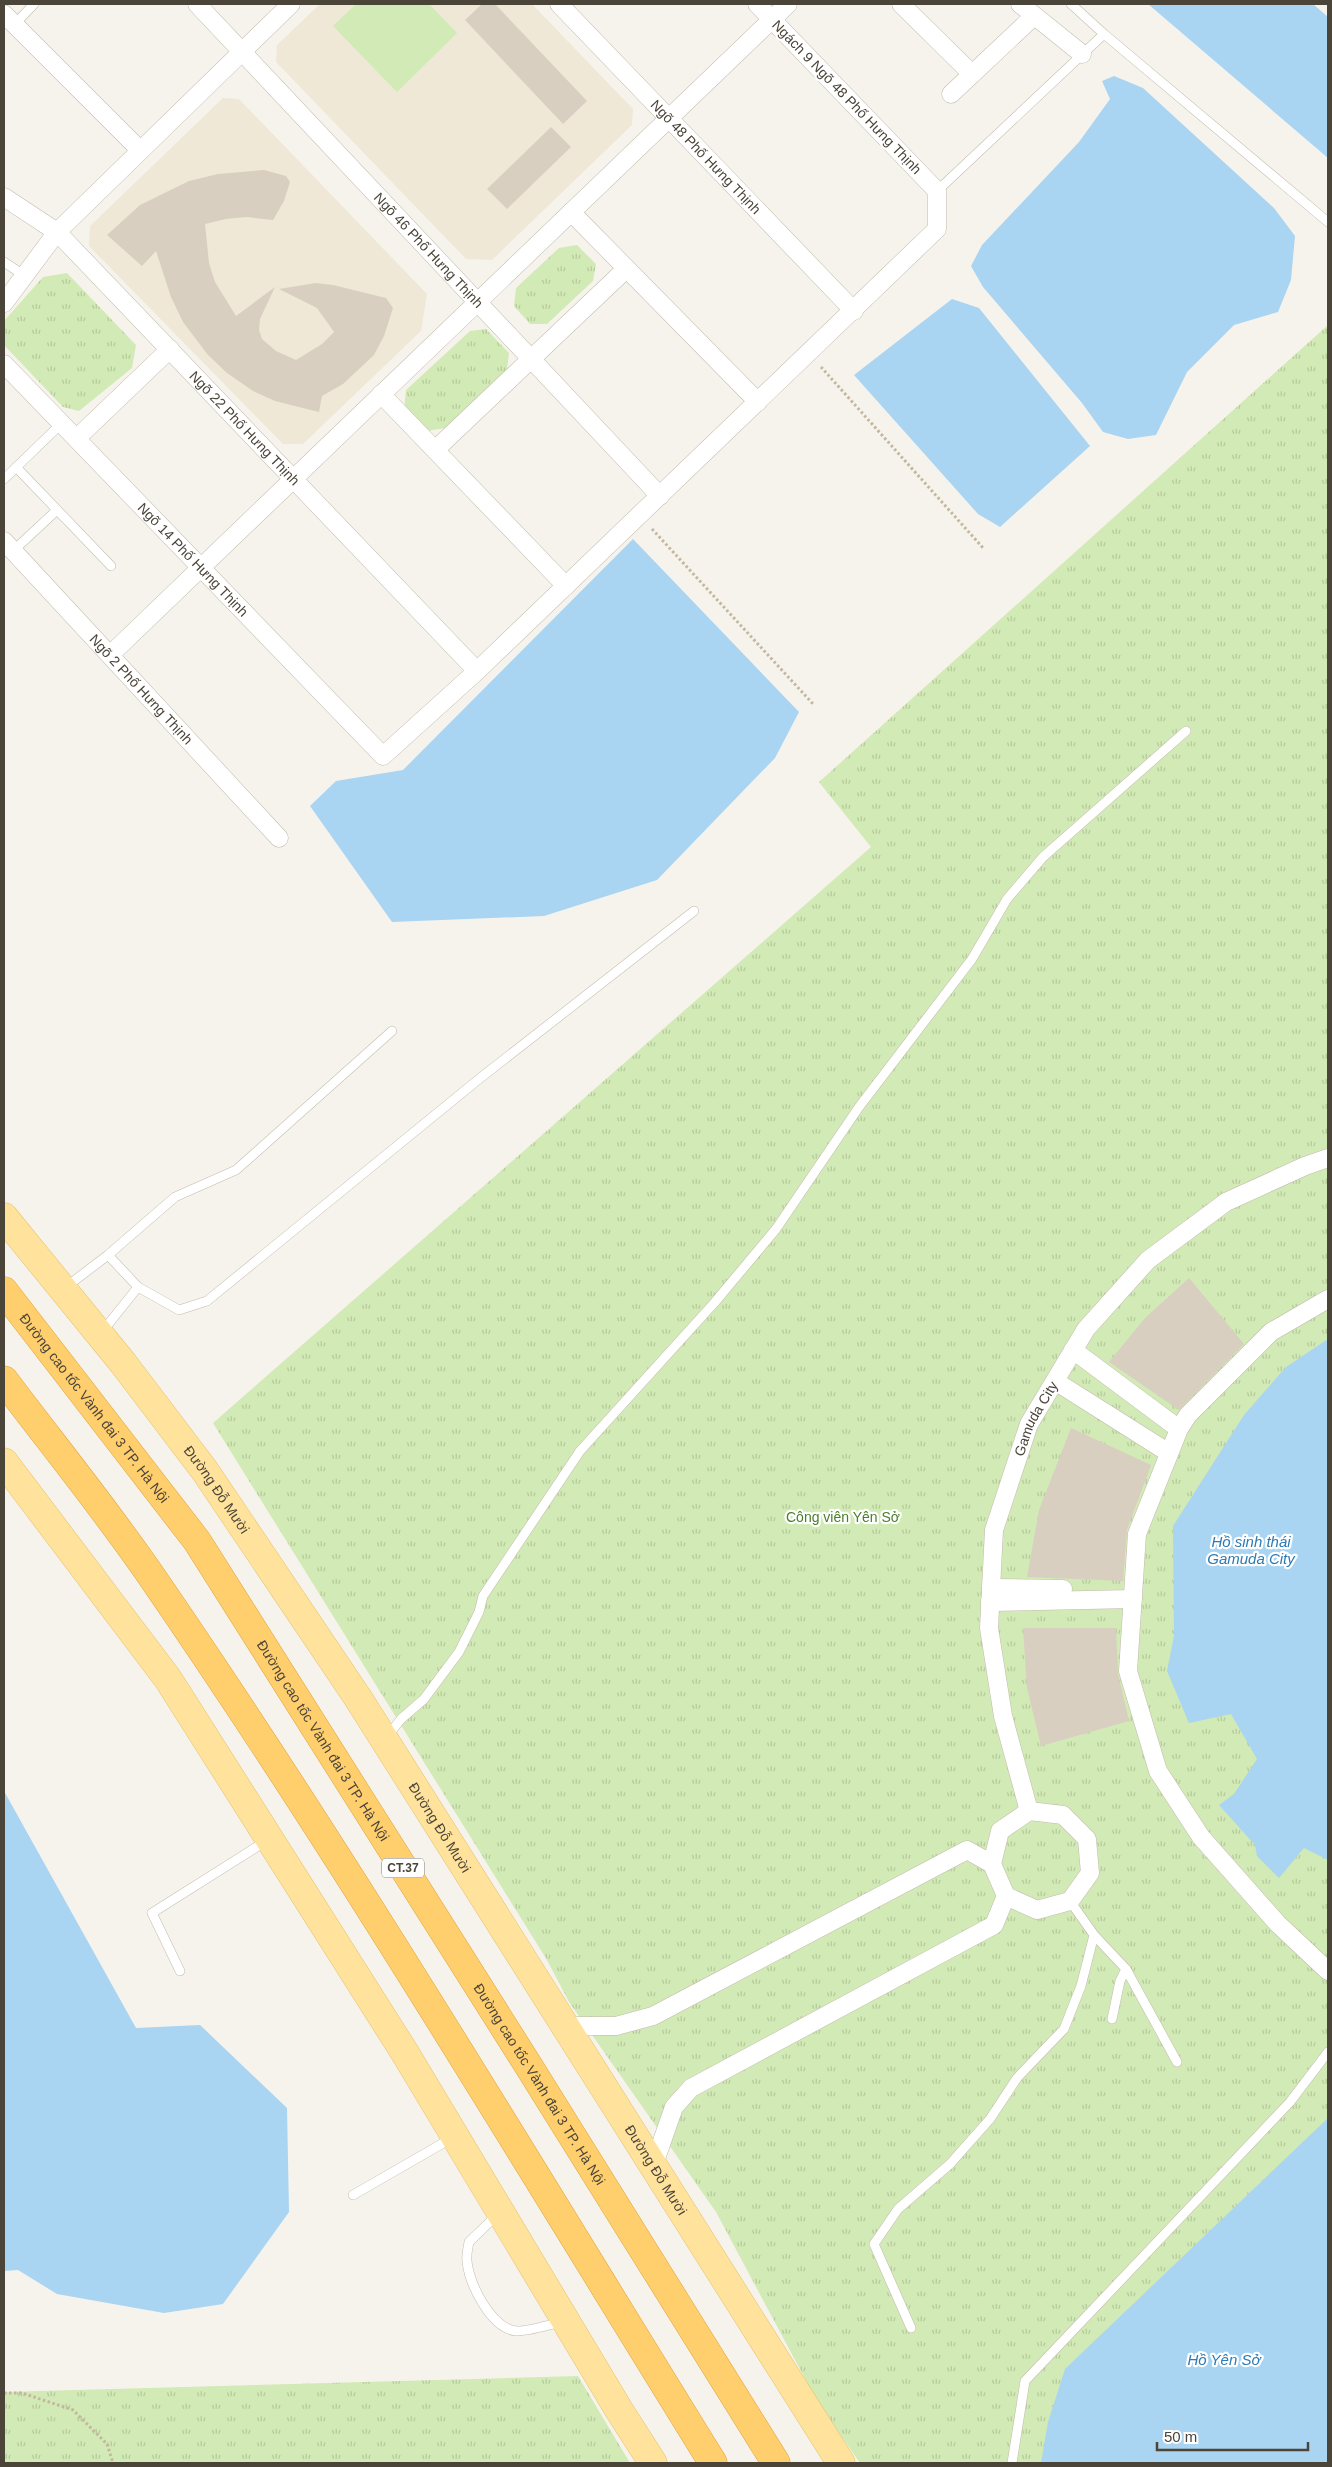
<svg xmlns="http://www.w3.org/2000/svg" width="1332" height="2467" font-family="Helvetica,sans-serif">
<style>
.education{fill:#efe8d6}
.grass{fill:#d2eab5}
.park{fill:url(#park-tufts)}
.water{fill:#a9d4f2}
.building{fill:#d8cfc1}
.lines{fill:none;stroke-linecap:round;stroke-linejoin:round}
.service-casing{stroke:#c2bbae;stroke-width:10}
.minor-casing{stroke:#c2bbae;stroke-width:19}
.primary-casing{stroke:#e6c16a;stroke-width:29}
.motorway-casing{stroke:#e0a43c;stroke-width:29}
.path{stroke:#c4b79f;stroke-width:3;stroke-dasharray:2.5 2.5;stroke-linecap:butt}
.service{stroke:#fff;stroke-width:9}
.minor{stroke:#fff;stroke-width:18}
.primary{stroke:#ffe39c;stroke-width:28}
.motorway{stroke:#ffcf6e;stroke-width:28}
.labels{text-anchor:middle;stroke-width:4.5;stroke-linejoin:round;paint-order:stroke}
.shield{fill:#fff;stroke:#817c74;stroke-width:1}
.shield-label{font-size:12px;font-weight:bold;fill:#4b4439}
.street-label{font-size:14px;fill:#4b4439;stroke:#fff}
.park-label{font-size:14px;fill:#4a7f2a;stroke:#fff}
.water-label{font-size:15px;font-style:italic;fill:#2e7ab2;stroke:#fff}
</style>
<defs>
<pattern id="park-tufts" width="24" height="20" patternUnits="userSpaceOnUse" patternTransform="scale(1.25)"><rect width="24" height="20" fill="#d2eab5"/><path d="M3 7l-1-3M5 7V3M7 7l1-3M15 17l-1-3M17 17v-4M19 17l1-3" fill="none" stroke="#b6ca9c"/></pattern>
</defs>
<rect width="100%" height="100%" fill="#f6f3ec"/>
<path class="education" d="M 320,4 L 532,4 L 633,109 L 632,125 L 492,260 L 466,259 L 276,62 L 277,45 Z
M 223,98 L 239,99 L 427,294 L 421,331 L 303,444 L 283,444 L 89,246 L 90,226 Z"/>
<path class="grass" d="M 356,4 L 429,4 L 457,33 L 397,92 L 333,26 Z"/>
<path class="park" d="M 577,245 L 596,264 L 593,281 L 547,324 L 530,324 L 514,306 L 516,288 L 559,248 Z
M 67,273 L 136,345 L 132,368 L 79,411 L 63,407 L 4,345 L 4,321 L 43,277 Z
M 1328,325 L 1328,2463 L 860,2463 L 818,2403 L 716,2212 L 569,2002 L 547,1960 L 213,1423 L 871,847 L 819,782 Z
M 486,329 L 509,353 L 507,370 L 446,428 L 426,431 L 404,409 L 406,390 L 470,331 Z
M 578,2376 L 630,2463 L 4,2463 L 4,2392 Z"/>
<path class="water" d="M 1148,4 L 1313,4 L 1328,17 L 1328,158 Z
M 1114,76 L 1143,88 L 1274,208 L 1295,236 L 1291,280 L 1278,312 L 1234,325 L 1187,372 L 1156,435 L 1128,439 L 1103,432 L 1082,403 L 983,287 L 971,266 L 982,245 L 1079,142 L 1110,99 L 1102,81 Z
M 952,299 L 979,308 L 1090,446 L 1000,527 L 978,514 L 854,375 Z
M 633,539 L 799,712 L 775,758 L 657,880 L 544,916 L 392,922 L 310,806 L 336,781 L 403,770 Z
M 1328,1339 L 1328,1860 L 1304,1848 L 1279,1878 L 1257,1856 L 1255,1845 L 1219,1805 L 1234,1794 L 1257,1759 L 1231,1714 L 1189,1723 L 1167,1671 L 1174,1636 L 1173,1526 L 1244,1415 L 1286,1367 Z
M 4,1791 L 136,2028 L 200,2025 L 287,2108 L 289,2212 L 223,2304 L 164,2313 L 57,2294 L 18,2270 L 4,2271 Z
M 1328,2118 L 1328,2463 L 1041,2463 L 1048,2422 L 1065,2369 Z"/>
<path class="building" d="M 482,4 L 495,4 L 587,101 L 563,124 L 465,20 Z
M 551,127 L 571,147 L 507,209 L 487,189 Z
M 264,170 L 286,176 L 290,182 L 284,201 L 273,220 L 246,217 L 226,219 L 205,224 L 209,263 L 215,282 L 236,316 L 275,287 L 260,319 L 259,330 L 262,339 L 276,351 L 296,360 L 322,344 L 334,332 L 317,308 L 279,289 L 316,283 L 333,285 L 386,298 L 393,308 L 384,336 L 374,355 L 343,384 L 322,396 L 319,412 L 275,401 L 253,391 L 227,373 L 208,355 L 183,322 L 171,297 L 156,251 L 142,266 L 107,235 L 140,205 L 189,181 L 218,174 Z
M 1189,1278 L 1244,1344 L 1179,1410 L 1109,1362 L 1145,1318 Z
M 1071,1428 L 1151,1465 L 1127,1530 L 1123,1581 L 1027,1577 L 1039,1510 Z
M 1023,1628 L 1116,1628 L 1118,1674 L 1129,1721 L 1041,1746 L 1027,1688 Z"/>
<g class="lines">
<g class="service-casing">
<path id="service" d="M 1071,4 L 1104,34 L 1328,222
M 15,24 L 34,4
M 937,191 L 1104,34
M 4,262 L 25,276
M 16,467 L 111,566
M 4,479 L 62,423
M 13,551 L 57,510
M 108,1255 L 138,1287 L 179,1310 L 207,1301 L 479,1079 L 694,911
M 66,1287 L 108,1255 L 175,1197 L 236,1170 L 392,1031
M 102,1332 L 138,1287
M 386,1738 L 401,1719 L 424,1699 L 459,1652 L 479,1612 L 483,1596 L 580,1451 L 715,1302 L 776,1229 L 859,1107 L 972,959 L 1007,899 L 1043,857 L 1186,731
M 1070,1901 L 1094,1935 L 1126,1969 L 1120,1981 L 1112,2019
M 1126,1969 L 1177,2062
M 180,1971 L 152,1913 L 266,1841
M 353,2195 L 452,2138
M 498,2214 L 469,2242 C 468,2248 466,2255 467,2261 C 469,2284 491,2328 516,2331 C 527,2332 551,2324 562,2322
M 911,2328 L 874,2244 L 898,2209 L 950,2164 L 990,2119 L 1017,2078 L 1064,2029 L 1081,1986 L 1094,1935
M 1012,2463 L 1025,2381 L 1290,2102 L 1328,2052"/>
</g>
<g class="minor-casing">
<g id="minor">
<path id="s1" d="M 197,4 L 660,496"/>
<path id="s2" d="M 559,4 L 854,311"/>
<path d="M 901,4 L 972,74"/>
<path d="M 1020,4 L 1082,54"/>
<path d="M 4,14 L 140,150"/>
<path d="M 951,94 L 1034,16"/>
<path id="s3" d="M 4,197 L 57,232 L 477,671"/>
<path d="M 571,212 L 758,402"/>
<path d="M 4,303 L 57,232 L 291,4"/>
<path id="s4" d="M 4,364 L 383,756 L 477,671 L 937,229 L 937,191 L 757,4"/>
<path d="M 381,394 L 566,586"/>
<path d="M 77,438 L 170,349"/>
<path d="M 435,450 L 626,269"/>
<path id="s5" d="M 4,541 L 279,838"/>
<path d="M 110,655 L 788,4"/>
<path d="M 1328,1299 L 1271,1332 L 1188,1415 L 1179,1429 L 1137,1534 L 1128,1671 L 1158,1771 L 1201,1837 L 1278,1924 L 1328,1971"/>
<path d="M 1073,1350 L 1179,1429"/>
<path d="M 1055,1381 L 1169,1453"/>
<path d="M 991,1588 L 1063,1589"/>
<path d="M 990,1602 L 1133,1599"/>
<path id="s6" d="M 1029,1811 L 1003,1716 L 989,1628 L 994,1530 L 1029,1424 L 1086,1329 L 1148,1260 L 1226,1202 L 1305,1166 L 1328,1158"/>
<path d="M 1029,1811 L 1063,1815 L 1087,1839 L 1090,1873 L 1070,1901 L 1037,1910 L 1006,1896 L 992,1864 L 1000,1831 Z"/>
<path d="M 564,2026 L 616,2026 L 653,2016 L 967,1850 L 992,1864"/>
<path d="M 653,2167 L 674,2107 L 691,2088 L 994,1925 L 1006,1896"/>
</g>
</g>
<g class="primary-casing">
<g id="primary">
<path id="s7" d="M 4,1217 L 123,1363 L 205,1471 L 358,1698 L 841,2463"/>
<path d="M 4,1462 L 168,1679 L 405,2053 L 619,2410 L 653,2463"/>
</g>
</g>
<g class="motorway-casing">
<g id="motorway">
<path id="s8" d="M 4,1291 L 197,1541 L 528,2065 L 776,2463"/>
<path d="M 4,1380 C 53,1445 106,1510 152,1577 C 350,1865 529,2166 713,2463"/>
</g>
</g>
<path class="path" d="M 821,367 L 984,549
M 652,529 L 814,705
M 4,2393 L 22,2393 L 73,2410 L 107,2444 L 113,2463"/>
<use href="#service" class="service"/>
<use href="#minor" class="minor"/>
<use href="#primary" class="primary"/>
<use href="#motorway" class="motorway"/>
</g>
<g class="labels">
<rect class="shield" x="382" y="1858.5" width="42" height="19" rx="4"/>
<g class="shield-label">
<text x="403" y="1872">CT.37</text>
</g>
<g class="street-label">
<text transform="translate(847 97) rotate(46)" y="5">Ngách 9 Ngõ 48 Phố Hưng Thịnh</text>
<text dy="5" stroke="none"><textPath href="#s2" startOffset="212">Ngõ 48 Phố Hưng Thịnh</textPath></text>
<text dy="5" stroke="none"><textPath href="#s1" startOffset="338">Ngõ 46 Phố Hưng Thịnh</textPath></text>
<text dy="5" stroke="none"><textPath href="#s3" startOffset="335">Ngõ 22 Phố Hưng Thịnh</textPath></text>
<text dy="5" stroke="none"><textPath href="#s4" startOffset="272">Ngõ 14 Phố Hưng Thịnh</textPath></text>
<text dy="5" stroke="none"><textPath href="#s5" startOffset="202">Ngõ 2 Phố Hưng Thịnh</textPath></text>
<text dy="5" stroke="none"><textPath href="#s8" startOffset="148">Đường cao tốc Vành đai 3 TP. Hà Nội</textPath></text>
<text dy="5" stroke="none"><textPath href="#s6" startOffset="405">Gamuda City</textPath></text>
<text dy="5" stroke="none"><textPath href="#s7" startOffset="346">Đường Đỗ Mười</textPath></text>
<text dy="5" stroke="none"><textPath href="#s8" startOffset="552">Đường cao tốc Vành đai 3 TP. Hà Nội</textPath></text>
<text dy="5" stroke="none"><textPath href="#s7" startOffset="751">Đường Đỗ Mười</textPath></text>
<text dy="5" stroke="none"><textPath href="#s8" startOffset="958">Đường cao tốc Vành đai 3 TP. Hà Nội</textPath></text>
<text dy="5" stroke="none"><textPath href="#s7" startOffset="1156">Đường Đỗ Mười</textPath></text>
</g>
<g class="park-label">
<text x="843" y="1522">Công viên Yên Sở</text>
</g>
<g class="water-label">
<text x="1251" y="1547">Hồ sinh thái<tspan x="1251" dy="17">Gamuda City</tspan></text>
<text x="1224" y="2365">Hồ Yên Sở</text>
</g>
</g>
<rect width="1332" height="2467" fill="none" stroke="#4b4439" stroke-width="10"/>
<path d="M1157 2442v8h151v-8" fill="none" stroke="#4b4439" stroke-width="2.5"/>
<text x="1164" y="2442" font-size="15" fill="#4b4439" stroke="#ffffff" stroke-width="4" paint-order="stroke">50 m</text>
</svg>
